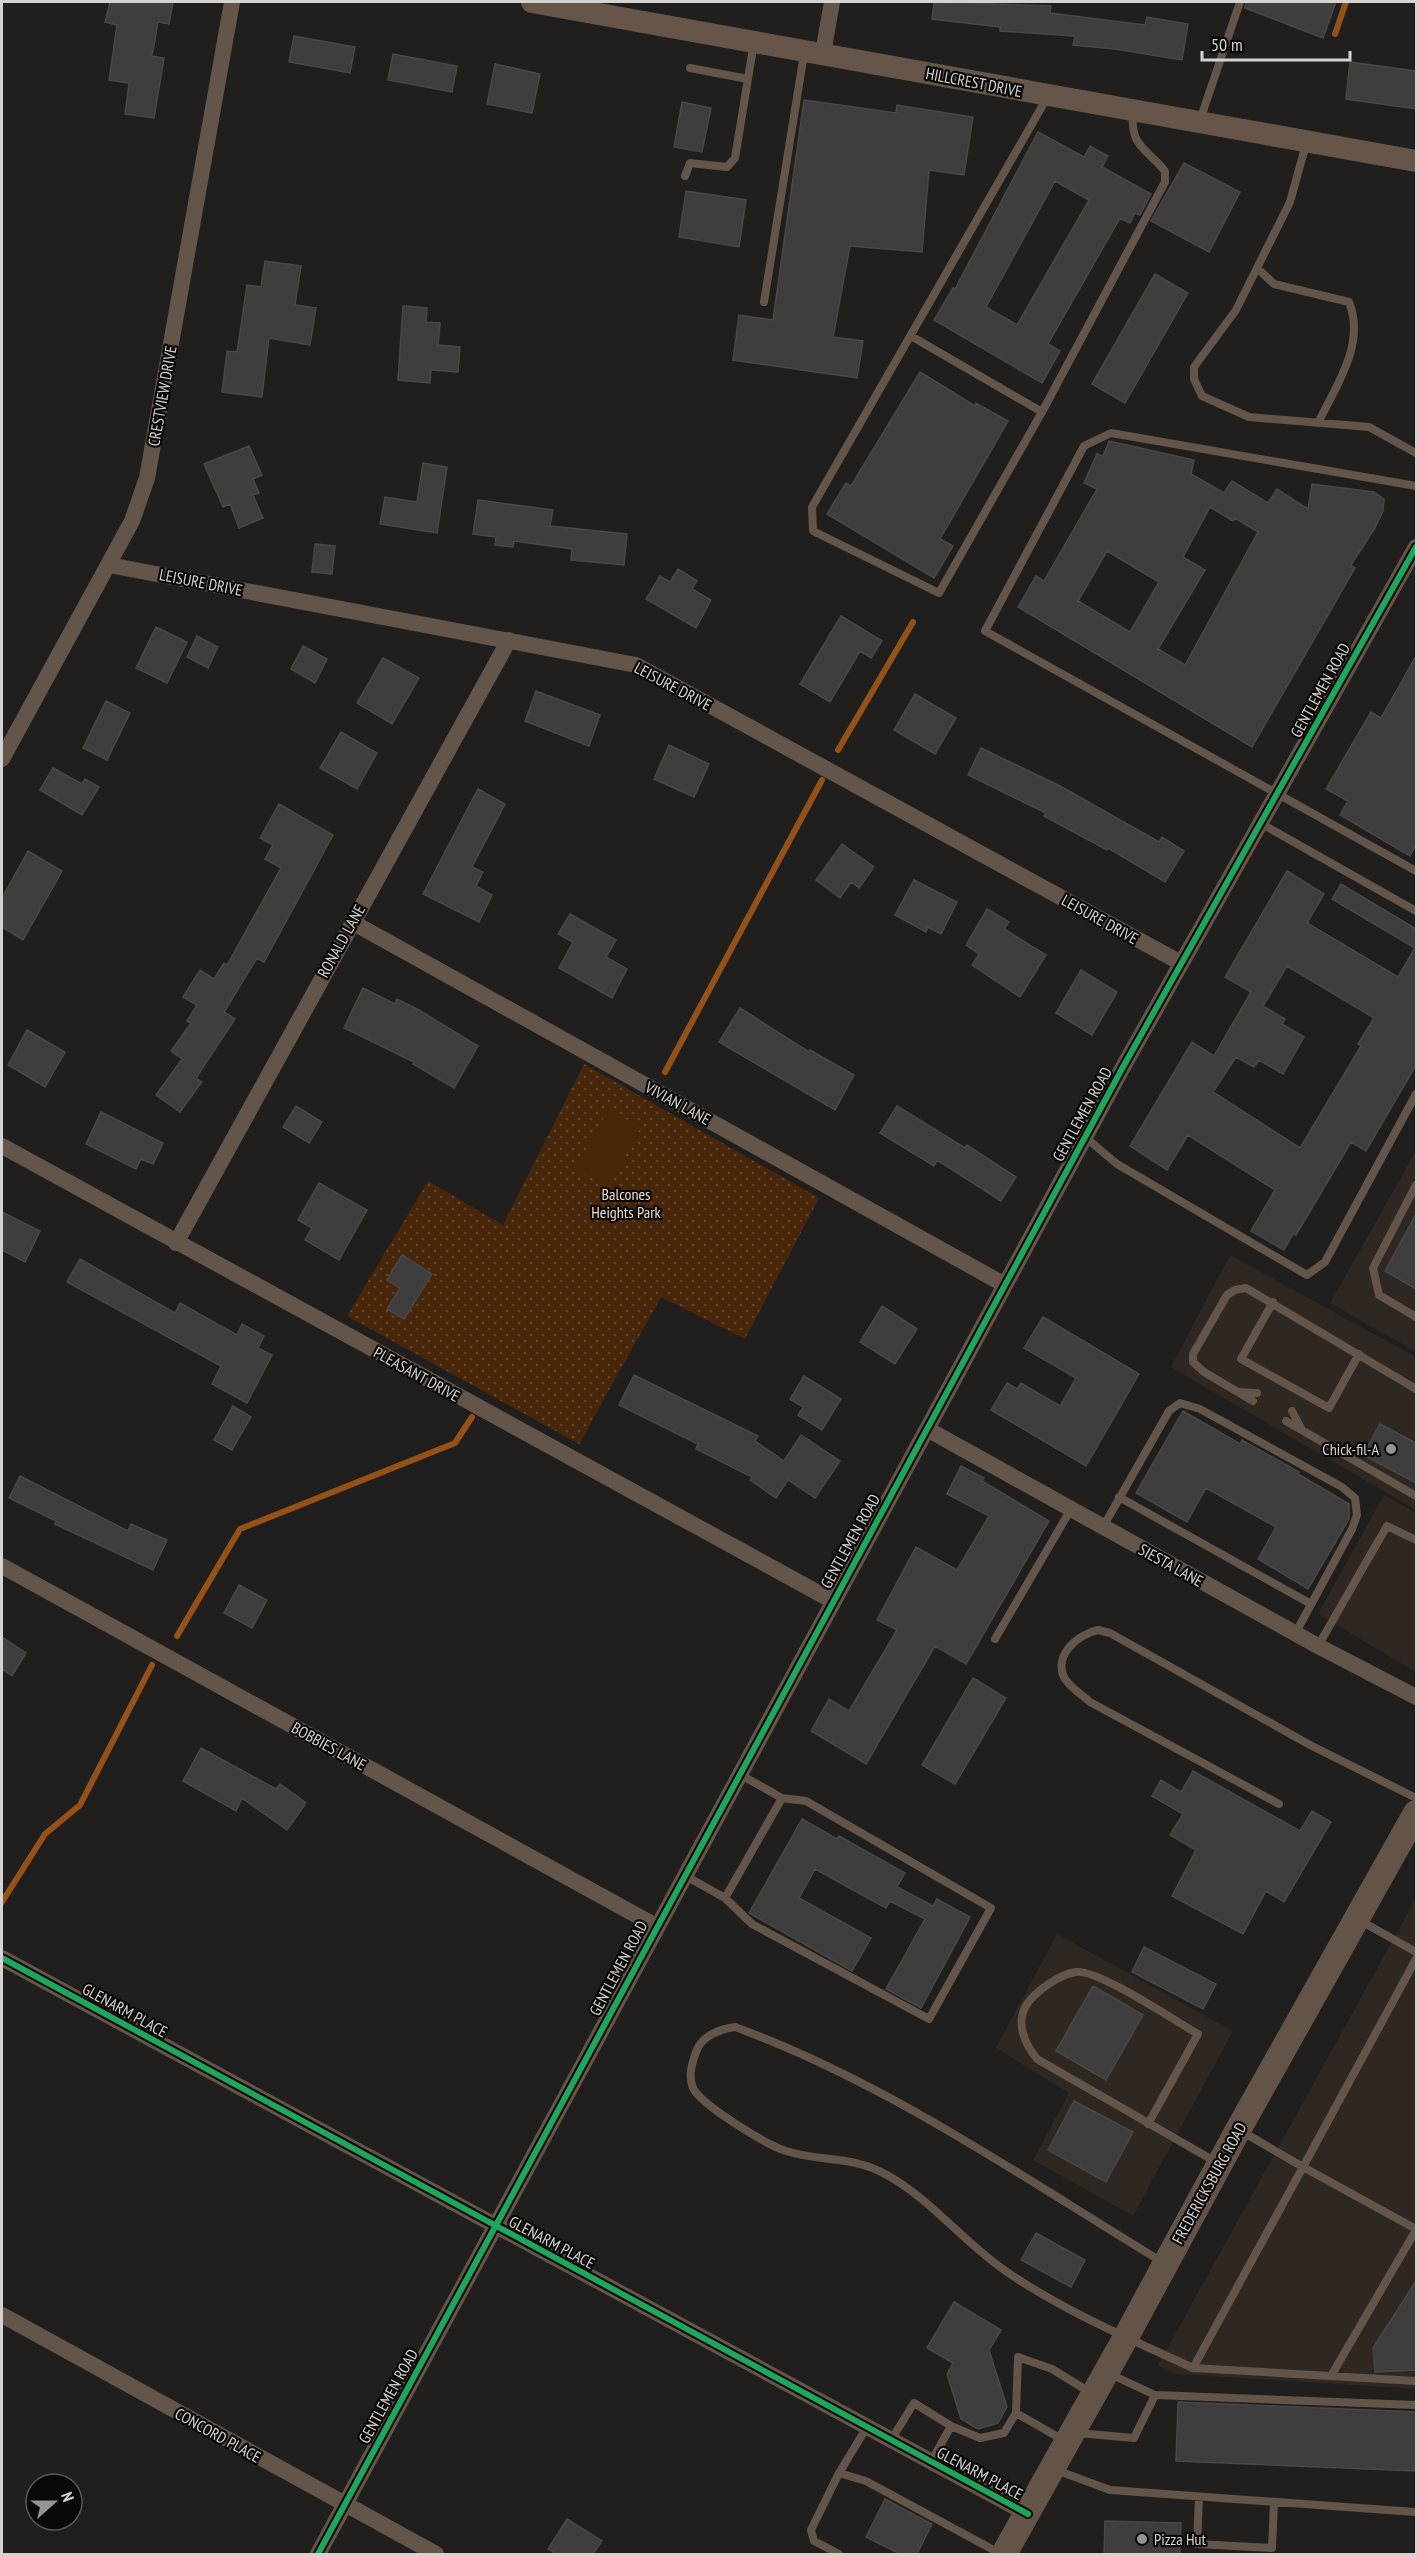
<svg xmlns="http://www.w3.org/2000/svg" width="1418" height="2556" font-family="'PT Sans Narrow',sans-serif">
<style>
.built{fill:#2e2722}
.green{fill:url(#green-dots)}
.pitch{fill:#48260a}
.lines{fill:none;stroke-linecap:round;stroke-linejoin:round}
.stream{stroke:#955218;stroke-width:6}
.building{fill:#3f3d3d;stroke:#494847;stroke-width:1.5;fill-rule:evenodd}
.lane{stroke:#635549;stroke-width:8}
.street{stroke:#635549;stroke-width:16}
.secondary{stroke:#66564a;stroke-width:22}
.primary{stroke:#645448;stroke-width:26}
.cycleway-casing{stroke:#0a0908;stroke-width:10}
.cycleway{stroke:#20a55d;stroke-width:6}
.poi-dot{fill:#969493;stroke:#0a0908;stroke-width:2}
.labels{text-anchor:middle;stroke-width:4.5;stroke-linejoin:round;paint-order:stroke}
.street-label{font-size:16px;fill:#d5d3d2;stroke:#0a0908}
.park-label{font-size:16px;fill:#f0dbcd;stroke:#0a0908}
.poi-label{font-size:16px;fill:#d5d3d2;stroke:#0a0908;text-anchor:end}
</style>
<defs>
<pattern id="green-dots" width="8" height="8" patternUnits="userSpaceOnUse" patternTransform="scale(1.5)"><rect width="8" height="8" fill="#48260a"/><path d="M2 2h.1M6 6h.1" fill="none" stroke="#62452d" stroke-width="1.8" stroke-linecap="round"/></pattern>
</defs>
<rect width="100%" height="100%" fill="#211f1e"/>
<path class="built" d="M 1416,1151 L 1416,1352 L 1330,1303 Z
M 1230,1255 L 1416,1357 L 1416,1510 L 1171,1367 Z
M 1384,1495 L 1416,1513 L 1416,1672 L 1318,1614 Z
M 1416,1898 L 1416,2389 L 1176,2374 L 1158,2365 Z
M 1057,1934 L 1233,2031 L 1133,2216 L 1033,2160 L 1069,2093 L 996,2048 Z"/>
<path class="green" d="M 584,1064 L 819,1198 L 745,1339 L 661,1297 L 579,1444 L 347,1316 L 428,1181 L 503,1225 Z"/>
<path class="pitch" d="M 608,1109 L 641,1127 L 609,1187 L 576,1169 Z"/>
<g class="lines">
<path class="stream" d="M 1335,34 L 1346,2
M 838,750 L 913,622
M 665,1072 L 822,780
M 177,1636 L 240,1529 L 455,1443 L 472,1417
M 2,1902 L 45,1834 L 80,1805 L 152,1665"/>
</g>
<path class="building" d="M 110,2 L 173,2 L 169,24 L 158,22 L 152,56 L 164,58 L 154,118 L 125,114 L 129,83 L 109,80 L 117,25 L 105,22 Z
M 934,2 L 1051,6 L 1050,13 L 1145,25 L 1147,17 L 1188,24 L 1182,60 L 1115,49 L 1073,45 L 1075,36 L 1000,31 L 1000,27 L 932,19 Z
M 1246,2 L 1336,2 L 1323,38 L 1245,8 Z
M 294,36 L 355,47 L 350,73 L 289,62 Z
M 393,54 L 457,66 L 452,92 L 388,80 Z
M 1350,62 L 1416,71 L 1416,109 L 1346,99 Z
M 495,64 L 540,74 L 532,113 L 487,104 Z
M 804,100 L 896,113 L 897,105 L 973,117 L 964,175 L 929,170 L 922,252 L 850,246 L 833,337 L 863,341 L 857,378 L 733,360 L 739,315 L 773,320 Z
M 682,102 L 711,108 L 702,152 L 674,147 Z
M 1038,132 L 1084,157 L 1090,146 L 1108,156 L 1102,167 L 1151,194 L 1140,215 L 1135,213 L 1130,223 L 1120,218 L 1048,344 L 1060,351 L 1042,383 L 934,320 L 953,288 L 955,289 ZM 1055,181 L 1089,200 L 1017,325 L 986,307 Z
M 1184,163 L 1240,192 L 1209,252 L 1151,221 Z
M 686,191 L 746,200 L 739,247 L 679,237 Z
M 265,261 L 301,266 L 295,305 L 316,308 L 310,345 L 269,338 L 262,397 L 222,392 L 227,351 L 237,352 L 247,285 L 261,287 Z
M 1155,274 L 1188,293 L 1125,403 L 1092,384 Z
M 403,306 L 427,308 L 426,322 L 440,323 L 438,345 L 460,347 L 458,372 L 431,370 L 430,383 L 398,380 Z
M 920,372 L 975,406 L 976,403 L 1008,421 L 940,539 L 953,546 L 934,578 L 827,514 L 846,483 L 851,486 Z
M 1109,441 L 1194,460 L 1191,474 L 1224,493 L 1232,481 L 1268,503 L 1277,489 L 1308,509 L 1312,484 L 1374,492 L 1384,499 L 1383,511 L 1375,528 L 1351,565 L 1355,568 L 1252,747 L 1018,607 L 1036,576 L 1044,581 L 1097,489 L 1084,483 L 1097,454 L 1103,456 ZM 1210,507 L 1233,521 L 1235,518 L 1258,532 L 1185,665 L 1158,649 L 1205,570 L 1183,557 ZM 1107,551 L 1159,582 L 1130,632 L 1078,601 Z
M 249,446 L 262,475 L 253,479 L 259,493 L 253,495 L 263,518 L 239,528 L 230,504 L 223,507 L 204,464 Z
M 423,463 L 447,467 L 437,533 L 380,524 L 385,497 L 417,502 Z
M 478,500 L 553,510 L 550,526 L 627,534 L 624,565 L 571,560 L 572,549 L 514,541 L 513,547 L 495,545 L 496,537 L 473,534 Z
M 315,544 L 335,546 L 332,574 L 312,572 Z
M 678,569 L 697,581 L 692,589 L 711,600 L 696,628 L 646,599 L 660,576 L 670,582 Z
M 841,616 L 882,641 L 871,658 L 860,651 L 830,702 L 800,684 Z
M 156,627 L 187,642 L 167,683 L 136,668 Z
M 197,636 L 218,647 L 208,668 L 187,657 Z
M 303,646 L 327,659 L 315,683 L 291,669 Z
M 1416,656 L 1416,845 L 1410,856 L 1340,815 L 1348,801 L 1326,789 L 1371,712 L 1381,718 Z
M 383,658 L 419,678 L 392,724 L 357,703 Z
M 536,691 L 600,715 L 589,746 L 525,721 Z
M 915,694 L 956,718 L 935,754 L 894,730 Z
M 106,701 L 130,713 L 107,760 L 83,748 Z
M 341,732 L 377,753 L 357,789 L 320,768 Z
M 669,745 L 709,764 L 694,797 L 654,779 Z
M 981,748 L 1060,786 L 1159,842 L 1162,837 L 1184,851 L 1165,882 L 1108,848 L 1107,850 L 1044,816 L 1046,813 L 968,775 Z
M 53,768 L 82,784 L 85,779 L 99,787 L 82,815 L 40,790 Z
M 478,789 L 505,804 L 472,867 L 483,872 L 476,886 L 492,895 L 479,922 L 423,894 Z
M 279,804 L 333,835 L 264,962 L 257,958 L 224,1012 L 235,1019 L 196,1078 L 202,1082 L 180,1112 L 156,1095 L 182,1059 L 171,1051 L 191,1023 L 187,1021 L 197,1005 L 183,997 L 200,970 L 214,979 L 224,963 L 227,965 L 281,868 L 265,859 L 273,845 L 260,838 Z
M 842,844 L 874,867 L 859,888 L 851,882 L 840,898 L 816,880 Z
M 28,851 L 62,871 L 23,940 L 2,927 L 2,898 Z
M 1287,871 L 1324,894 L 1307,923 L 1398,977 L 1415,948 L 1332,899 L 1341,884 L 1416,929 L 1416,1065 L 1366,1151 L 1351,1142 L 1296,1235 L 1293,1234 L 1284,1250 L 1251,1231 L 1275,1190 L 1188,1135 L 1167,1170 L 1130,1146 L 1192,1042 L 1214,1056 L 1251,992 L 1225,977 ZM 1287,966 L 1374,1018 L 1358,1044 L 1361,1046 L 1300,1148 L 1213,1092 L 1236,1057 L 1254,1067 L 1259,1060 L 1283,1074 L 1304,1037 L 1282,1024 L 1285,1019 L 1263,1006 Z
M 914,880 L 957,902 L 941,934 L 928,927 L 926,932 L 895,915 Z
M 987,909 L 1009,922 L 1004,929 L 1046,955 L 1020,997 L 972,965 L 979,954 L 966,945 Z
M 570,914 L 616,940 L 606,957 L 627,969 L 612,998 L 559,968 L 573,942 L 558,934 Z
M 1081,970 L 1117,992 L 1092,1035 L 1056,1013 Z
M 363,988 L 395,1004 L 397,999 L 419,1010 L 478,1046 L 454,1088 L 413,1064 L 414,1062 L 344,1028 Z
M 740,1008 L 809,1052 L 810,1050 L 854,1075 L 835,1110 L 719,1042 Z
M 27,1030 L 65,1052 L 45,1087 L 8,1065 Z
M 296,1106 L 322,1122 L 309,1143 L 283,1127 Z
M 897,1106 L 965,1148 L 967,1145 L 1016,1177 L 1001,1201 L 937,1160 L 934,1166 L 880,1133 Z
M 101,1112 L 163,1143 L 153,1164 L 141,1159 L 136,1169 L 86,1144 Z
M 319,1183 L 367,1210 L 339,1260 L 305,1240 L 312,1228 L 298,1220 Z
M 2,1212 L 40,1231 L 25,1262 L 2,1250 Z
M 1416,1214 L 1416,1289 L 1385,1271 Z
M 402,1255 L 432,1274 L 404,1319 L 387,1309 L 400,1288 L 387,1280 Z
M 80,1259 L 175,1313 L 180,1303 L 237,1335 L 242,1324 L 264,1336 L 258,1348 L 272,1355 L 247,1403 L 212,1384 L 221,1366 L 67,1282 Z
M 882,1306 L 917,1329 L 895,1364 L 860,1342 Z
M 1043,1317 L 1139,1374 L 1086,1466 L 991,1410 L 1007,1383 L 1017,1389 L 1021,1383 L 1060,1406 L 1076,1378 L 1024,1348 Z
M 634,1375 L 758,1436 L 755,1441 L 784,1461 L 801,1435 L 840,1461 L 815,1498 L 788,1480 L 776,1498 L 750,1480 L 752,1477 L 696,1449 L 698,1444 L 619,1405 Z
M 804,1376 L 841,1399 L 822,1430 L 798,1415 L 803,1407 L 790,1399 Z
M 233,1406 L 251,1417 L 232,1450 L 214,1440 Z
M 1183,1411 L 1240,1444 L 1242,1440 L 1299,1472 L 1298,1474 L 1349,1504 L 1349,1519 L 1308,1589 L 1258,1559 L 1276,1527 L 1206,1488 L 1187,1522 L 1136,1493 Z
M 1380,1424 L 1416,1443 L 1416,1483 L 1363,1455 Z
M 961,1466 L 984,1478 L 982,1481 L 1049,1521 L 966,1664 L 935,1646 L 866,1764 L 811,1731 L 829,1699 L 849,1711 L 897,1630 L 877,1620 L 916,1547 L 957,1570 L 989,1516 L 947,1494 Z
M 20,1476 L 128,1531 L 131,1524 L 167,1540 L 153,1570 L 55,1524 L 56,1521 L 9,1498 Z
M 239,1585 L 267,1600 L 252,1628 L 224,1613 Z
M 2,1637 L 26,1653 L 12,1676 L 2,1669 Z
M 973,1678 L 1006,1698 L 955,1784 L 922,1765 Z
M 201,1748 L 276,1789 L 280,1784 L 306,1803 L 287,1830 L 242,1798 L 236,1811 L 183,1781 Z
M 1193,1771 L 1300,1831 L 1312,1811 L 1331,1822 L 1284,1902 L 1266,1891 L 1243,1934 L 1172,1896 L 1196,1850 L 1170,1835 L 1183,1814 L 1152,1796 L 1161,1780 L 1181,1792 Z
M 802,1819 L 837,1839 L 839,1836 L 905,1873 L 897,1887 L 933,1906 L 937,1899 L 970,1917 L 921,2008 L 886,1989 L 925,1919 L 890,1901 L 886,1908 L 815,1869 L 799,1898 L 871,1938 L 852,1971 L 749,1913 Z
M 1144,1947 L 1216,1984 L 1203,2009 L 1132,1972 Z
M 1093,1986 L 1143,2015 L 1106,2080 L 1056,2051 Z
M 1074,2101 L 1133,2132 L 1106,2182 L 1048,2150 Z
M 1036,2233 L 1085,2260 L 1071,2287 L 1021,2260 Z
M 1416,2281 L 1416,2370 L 1375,2372 L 1373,2348 Z
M 954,2302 L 1001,2330 L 989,2350 L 1007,2407 L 998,2423 L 978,2429 L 961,2419 L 947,2374 L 953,2363 L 927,2348 Z
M 1178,2402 L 1416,2412 L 1416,2471 L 1176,2461 Z
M 885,2499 L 932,2524 L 917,2554 L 900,2554 L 866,2537 Z
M 567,2519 L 602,2541 L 593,2554 L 557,2554 L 548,2549 Z
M 1105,2521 L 1181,2523 L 1180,2554 L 1104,2554 Z"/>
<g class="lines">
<path class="lane" d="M 690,68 L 748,79
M 1048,96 L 812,507 L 813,531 L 939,593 L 1042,412 L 1165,182 L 1165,171 C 1145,147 1130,147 1133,111
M 1200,120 L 1240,2
M 1306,144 L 1290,202 L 1236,310 L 1194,367 L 1194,379 L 1202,396 L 1249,417 L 1369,427 L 1416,453
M 685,176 L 690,163 L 727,167 L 735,158 L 754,42
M 1257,268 L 1274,284 L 1349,302 C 1366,344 1336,386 1318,423
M 764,302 L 804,54
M 911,336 L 1042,412
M 1416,486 L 1111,433 L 1084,446 L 985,631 L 1416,871
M 1260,823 L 1416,911
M 1085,1137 L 1117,1164 L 1307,1275 L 1325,1262 L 1416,1094
M 1416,1185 L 1373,1268 L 1379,1295 L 1416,1317
M 1273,1302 L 1241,1359 L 1329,1408 L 1359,1354
M 1238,1392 L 1257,1393
M 1253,1401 L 1204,1372 L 1193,1362 L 1193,1354 L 1227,1295 L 1235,1290 L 1246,1288 L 1416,1389
M 1292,1411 L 1302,1430
M 1286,1421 L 1416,1496
M 1119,1497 L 1311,1604
M 1103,1527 L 1169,1411 L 1180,1403 L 1200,1409 L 1342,1487 L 1355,1498 L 1357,1515 L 1352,1529 L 1295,1634
M 995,1639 L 1071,1509
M 1318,1646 L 1387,1526 L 1416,1540
M 1279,1804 L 1090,1702 C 1082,1695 1071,1688 1065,1679 C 1052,1656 1078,1634 1098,1630 L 1110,1633 L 1310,1745 L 1416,1798
M 684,1875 L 725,1898 L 782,1798 L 739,1774
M 725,1898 L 752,1924 L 929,2019 L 991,1908 L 806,1801 L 782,1798
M 1359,1920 L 1416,1952
M 1416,1959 L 1303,2167 L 1416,2229
M 1148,2124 L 1198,2034 C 1175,2021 1098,1969 1076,1972 C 1060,1974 1036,1991 1027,2004 C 1015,2023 1025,2044 1037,2059 L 1216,2162
M 1164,2263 C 1025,2179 888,2083 735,2027 C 720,2029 701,2036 696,2052 C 692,2063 688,2076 693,2088 C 701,2105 767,2145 786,2151 C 821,2162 852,2155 887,2175 C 932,2200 964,2243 1007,2272 C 1064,2311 1130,2339 1193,2368 L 1303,2167 L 1241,2131
M 1193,2368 L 1416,2381
M 1331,2376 L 1416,2230
M 1155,2395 L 1416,2405
M 1016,2413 L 1065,2441
M 1077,2433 L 1134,2438 L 1155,2395 L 1110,2374
M 891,2440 L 914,2403 L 951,2426
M 931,2462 L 951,2426 L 980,2438 L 1004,2433 L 1016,2413 L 1018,2357 L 1052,2369 L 1091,2393
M 1056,2470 L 1110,2490 L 1415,2512
M 839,2473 L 866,2481 L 1001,2554
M 1199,2497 L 1197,2544 L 1272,2548 L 1274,2502
M 839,2554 L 814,2541 L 811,2530 L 839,2473 L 867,2427"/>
<path class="street" d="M 823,53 L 832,2
M 109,565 L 636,665 L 1181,963
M 2,759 L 132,521 L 147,478 L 232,2
M 352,922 L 1005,1285
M 2,1146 L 833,1601
M 176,1243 L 509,640
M 927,1429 L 1318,1646 L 1416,1697
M 2,1566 L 656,1926
M 2,1958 L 1028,2514
M 2,2315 L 436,2554
M 318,2554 L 1123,1067 L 1416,547"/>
<path class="secondary" d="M 532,2 L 1416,161"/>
<path class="primary" d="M 1004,2554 L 1126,2337 L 1238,2130 L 1416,1813"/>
<g class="cycleway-casing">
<path id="cycleway" d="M 2,1958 L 1028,2514
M 318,2554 L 1123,1067 L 1416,547"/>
</g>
<use href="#cycleway" class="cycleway"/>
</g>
<g class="poi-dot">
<circle cx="1391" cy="1449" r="6"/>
<circle cx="1142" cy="2539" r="6"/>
</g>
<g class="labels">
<g class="street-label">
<text transform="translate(974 82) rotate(11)" y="6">HILLCREST DRIVE</text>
<text transform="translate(162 396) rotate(-80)" y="6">CRESTVIEW DRIVE</text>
<text transform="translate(201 582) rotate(11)" y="6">LEISURE DRIVE</text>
<text transform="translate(673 686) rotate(28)" y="6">LEISURE DRIVE</text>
<text transform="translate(1320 690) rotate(-61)" y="6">GENTLEMEN ROAD</text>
<text transform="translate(1100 919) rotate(29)" y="6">LEISURE DRIVE</text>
<text transform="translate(341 941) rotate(-61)" y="6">RONALD LANE</text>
<text transform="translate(678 1103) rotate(29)" y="6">VIVIAN LANE</text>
<text transform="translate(1082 1114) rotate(-61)" y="6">GENTLEMEN ROAD</text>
<text transform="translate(417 1374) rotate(29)" y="6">PLEASANT DRIVE</text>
<text transform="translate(850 1541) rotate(-61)" y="6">GENTLEMEN ROAD</text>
<text transform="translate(1171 1565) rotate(29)" y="6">SIESTA LANE</text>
<text transform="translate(329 1746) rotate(29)" y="6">BOBBIES LANE</text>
<text transform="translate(618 1968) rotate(-62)" y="6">GENTLEMEN ROAD</text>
<text transform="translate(125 2010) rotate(29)" y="6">GLENARM PLACE</text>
<text transform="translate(1209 2183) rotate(-61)" y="6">FREDERICKSBURG ROAD</text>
<text transform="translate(552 2242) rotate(28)" y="6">GLENARM PLACE</text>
<text transform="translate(388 2396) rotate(-61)" y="6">GENTLEMEN ROAD</text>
<text transform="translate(218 2435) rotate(29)" y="6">CONCORD PLACE</text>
<text transform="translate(980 2473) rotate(28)" y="6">GLENARM PLACE</text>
</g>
<g class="park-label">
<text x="626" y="1200">Balcones<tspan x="626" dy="18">Heights Park</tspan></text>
</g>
<g class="poi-label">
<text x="1379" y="1455">Chick-fil-A</text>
<text x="1154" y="2545" text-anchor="start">Pizza Hut</text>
</g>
</g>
<rect width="1418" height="2556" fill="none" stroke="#d5d3d2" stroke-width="6"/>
<g transform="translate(54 2502) rotate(69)"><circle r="28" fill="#0a0908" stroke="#5b5a59" stroke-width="1.5"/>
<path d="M0-4.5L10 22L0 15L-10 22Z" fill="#969493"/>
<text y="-9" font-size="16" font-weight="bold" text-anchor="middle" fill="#d5d3d2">N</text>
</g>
<path d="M1202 51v9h148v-9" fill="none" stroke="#d5d3d2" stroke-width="3"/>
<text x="1211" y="51" font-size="18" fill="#d5d3d2" stroke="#0a0908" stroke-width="4.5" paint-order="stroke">50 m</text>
</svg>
